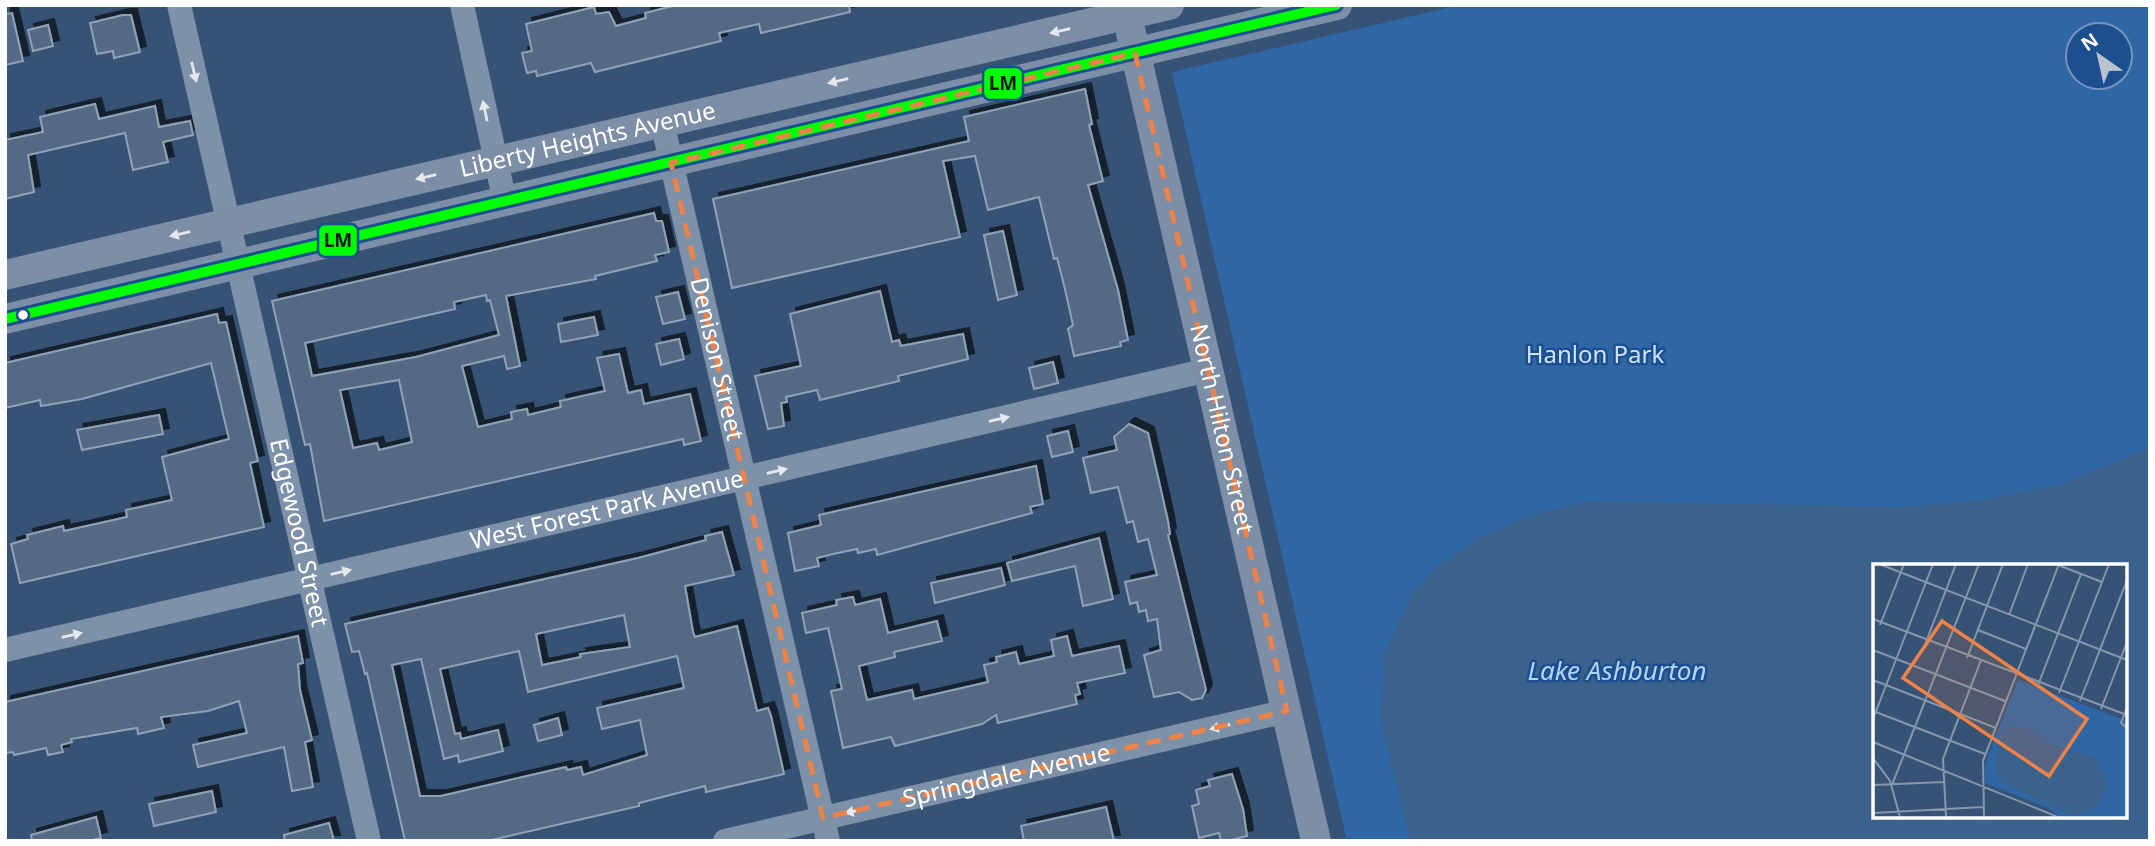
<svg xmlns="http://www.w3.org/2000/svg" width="2155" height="846" font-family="'Noto Sans',sans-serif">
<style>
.green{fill:#2f66a5;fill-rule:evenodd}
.water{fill:#3b618d;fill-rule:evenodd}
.building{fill:#526984;stroke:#92a2b6;stroke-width:2;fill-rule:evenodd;filter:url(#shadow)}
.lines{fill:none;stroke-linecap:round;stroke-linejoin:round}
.minor{stroke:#7d92a8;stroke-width:24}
.major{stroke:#7d8ea7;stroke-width:30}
.bus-1-casing{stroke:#1b4f8f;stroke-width:16}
.bus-1{stroke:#0f0;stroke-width:10}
.oneway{fill:#e5e8ed}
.oneway2{fill:#e5e9ee}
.marked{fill:none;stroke:#ee8249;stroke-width:5;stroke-dasharray:14 9;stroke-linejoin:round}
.bus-dot{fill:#fff;stroke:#1b4f8f;stroke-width:2.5}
.labels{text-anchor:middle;stroke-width:5;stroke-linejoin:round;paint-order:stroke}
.street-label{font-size:24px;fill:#fff;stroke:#1b4f8f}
.park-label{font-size:24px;fill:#cfe3fa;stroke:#1b4f8f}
.water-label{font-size:26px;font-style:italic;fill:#b5d3f5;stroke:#1b4f8f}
.inset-road{fill:none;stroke:#8697ac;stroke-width:2}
.view{fill:#ee8249;fill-opacity:0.15;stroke:#ee8249;stroke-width:3.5}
.inset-edge{fill:none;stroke:#fff;stroke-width:3.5}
.line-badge{stroke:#1b4f8f;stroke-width:2.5}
.pale-badge-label{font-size:19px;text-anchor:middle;font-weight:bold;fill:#111}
</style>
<defs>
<filter id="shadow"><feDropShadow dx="6" dy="-6" stdDeviation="0" flood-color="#0009"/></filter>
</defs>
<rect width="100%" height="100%" fill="#365274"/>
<path class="green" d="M 1460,5 L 2150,5 L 2150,841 L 1347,841 L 1172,72 ZM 2078,35 L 2120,35 L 2120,77 L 2078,77 ZM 1875,566 L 2125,566 L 2125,816 L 1875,816 Z"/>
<path class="water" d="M 2150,448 L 2150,841 L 1410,841 L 1380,718 L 1384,654 L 1412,594 L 1434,569 L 1481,537 L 1526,517 L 1587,501 L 1902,507 L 1984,500 L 2060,484 ZM 1875,566 L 2125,566 L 2125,816 L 1875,816 Z"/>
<path class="building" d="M 677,5 L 849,5 L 850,12 L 761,33 L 759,24 L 719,33 L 721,41 L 595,72 L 591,63 L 537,76 L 536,71 L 527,73 L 522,53 L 532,51 L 526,24 L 594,7 L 596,14 L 609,12 L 616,26 L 646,18 L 645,13 Z
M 12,13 L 23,61 L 5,65 L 5,14 Z
M 123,15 L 131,15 L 140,52 L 114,58 L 113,51 L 97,54 L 90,23 Z
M 48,25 L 53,46 L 33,51 L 28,30 Z
M 1085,89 L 1092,124 L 1089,125 L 1103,181 L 1088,185 L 1118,290 L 1128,340 L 1120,342 L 1121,346 L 1074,356 L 1068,329 L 1073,325 L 1064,285 L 1057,258 L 1054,259 L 1039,197 L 988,210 L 975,156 L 943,161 L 960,237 L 732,288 L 713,199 L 969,141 L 964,117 Z
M 95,104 L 99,119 L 155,106 L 159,127 L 190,121 L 193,135 L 163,142 L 168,162 L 133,170 L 125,133 L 28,155 L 34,192 L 5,199 L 5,140 L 43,132 L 40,117 Z
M 654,213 L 656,221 L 662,221 L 669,252 L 655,255 L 657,261 L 595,276 L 596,279 L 506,296 L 520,366 L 507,369 L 504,356 L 462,366 L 478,427 L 512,419 L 511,412 L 527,409 L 528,415 L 561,407 L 560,401 L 605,391 L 597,358 L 619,354 L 628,393 L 641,390 L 644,404 L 690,394 L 701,441 L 684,445 L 683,439 L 324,521 L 310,444 L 305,445 L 272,301 ZM 486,295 L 487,301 L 490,300 L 499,335 L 416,357 L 312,376 L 305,343 L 455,309 L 454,302 ZM 399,380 L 412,442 L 379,450 L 377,443 L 353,448 L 340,390 Z
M 1003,231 L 1017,295 L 998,300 L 984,235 Z
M 880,291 L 892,342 L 899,340 L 901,346 L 963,334 L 968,359 L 898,376 L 899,381 L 820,400 L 817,390 L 786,397 L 787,402 L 781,403 L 784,426 L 768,429 L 755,376 L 801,366 L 790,314 Z
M 678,292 L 685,319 L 663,324 L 656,297 Z
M 217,314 L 219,323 L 226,322 L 258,461 L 250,463 L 264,527 L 20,583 L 11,544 L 28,539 L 27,535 L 63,526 L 64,531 L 127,517 L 126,510 L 172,500 L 162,457 L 229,439 L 211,363 L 82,399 L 41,406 L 40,400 L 5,408 L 5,363 Z
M 594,317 L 598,335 L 561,342 L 558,324 Z
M 679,339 L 684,359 L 661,365 L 656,344 Z
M 1053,362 L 1058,383 L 1034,389 L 1029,368 Z
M 159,415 L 163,434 L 82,450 L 77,430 Z
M 1129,424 L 1148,433 L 1168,521 L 1170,534 L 1168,535 L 1206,690 L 1202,698 L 1192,700 L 1179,692 L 1154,697 L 1144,655 L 1161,650 L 1157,619 L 1148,621 L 1146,610 L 1139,612 L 1137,602 L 1130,604 L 1125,582 L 1157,575 L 1148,539 L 1138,542 L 1133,521 L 1127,523 L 1118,487 L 1091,493 L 1083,458 L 1117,450 L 1114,437 Z
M 1068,431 L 1073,452 L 1052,457 L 1047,436 Z
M 1036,466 L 1043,504 L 1030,507 L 1032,513 L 877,555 L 876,549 L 858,553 L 857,549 L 833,554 L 817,558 L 819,566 L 795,571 L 788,533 L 821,525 L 819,515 Z
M 722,532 L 734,575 L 685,586 L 693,632 L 695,637 L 737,626 L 757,711 L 768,708 L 771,716 L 784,774 L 706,792 L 705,786 L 639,803 L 639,806 L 487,841 L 405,841 L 367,673 L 365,674 L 359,651 L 352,652 L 345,624 L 638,558 L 706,540 L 705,536 ZM 624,615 L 630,647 L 580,654 L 581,657 L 542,665 L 536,634 ZM 519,651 L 528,692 L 677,656 L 684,688 L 597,708 L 602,729 L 640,720 L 647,755 L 583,775 L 581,767 L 567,770 L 566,767 L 441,796 L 420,796 L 392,665 L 421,659 L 444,759 L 458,755 L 459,762 L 503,751 L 498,730 L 461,739 L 460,733 L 455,734 L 440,669 Z
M 1099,538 L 1113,599 L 1083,606 L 1075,566 L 1012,581 L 1007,563 Z
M 1001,568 L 1005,585 L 935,603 L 931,583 Z
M 853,597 L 855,605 L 880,599 L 888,633 L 937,621 L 942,641 L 894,652 L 895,657 L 859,666 L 867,700 L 912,690 L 914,699 L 988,682 L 984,665 L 997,662 L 996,657 L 1016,652 L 1019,664 L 1054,656 L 1051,640 L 1067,636 L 1072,656 L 1119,646 L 1125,673 L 1077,683 L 1080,694 L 1075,695 L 1077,704 L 998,723 L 996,715 L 982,724 L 895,746 L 891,737 L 843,748 L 831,691 L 842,689 L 828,628 L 806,633 L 802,613 L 837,605 L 836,600 Z
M 298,636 L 303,663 L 298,664 L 300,690 L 312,740 L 305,742 L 313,787 L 292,791 L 284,747 L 198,767 L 193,745 L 247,733 L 239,701 L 208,711 L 161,717 L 164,728 L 138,734 L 137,728 L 71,739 L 72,742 L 61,745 L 63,752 L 48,755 L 46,748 L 14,755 L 13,752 L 5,753 L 5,702 Z
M 558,718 L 562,735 L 538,741 L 534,725 Z
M 1232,774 L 1243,809 L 1247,836 L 1227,841 L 1221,841 L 1219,833 L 1199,838 L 1192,806 L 1199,804 L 1196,790 L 1210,786 L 1208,780 Z
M 212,791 L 216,812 L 154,826 L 149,804 Z
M 1106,807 L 1114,841 L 1024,841 L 1021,826 Z
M 96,817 L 101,838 L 87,841 L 32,841 L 31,835 Z
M 329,823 L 334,841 L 285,841 L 284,835 Z"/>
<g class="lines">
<g class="minor">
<path id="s1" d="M 179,5 L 369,841"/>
<path d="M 462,5 L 505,202"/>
<path id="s2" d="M 662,122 L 828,841"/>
<path id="s3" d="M 5,650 L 1208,370"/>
<path id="s4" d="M 725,841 L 1287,711"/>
</g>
<g class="major">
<path id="s5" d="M 1131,33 L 1316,841"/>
<path id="s6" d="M 5,275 L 1169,5"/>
<path d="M 5,319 L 1337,5"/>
</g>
<g class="bus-1-casing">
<path id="bus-1" d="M 5,319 L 1336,5"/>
</g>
<use href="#bus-1" class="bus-1"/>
</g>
<defs><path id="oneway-solid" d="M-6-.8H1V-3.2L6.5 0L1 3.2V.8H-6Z" transform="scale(1.75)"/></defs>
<g class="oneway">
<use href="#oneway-solid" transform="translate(1060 31) rotate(167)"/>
<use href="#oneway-solid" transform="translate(838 81) rotate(167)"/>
<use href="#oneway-solid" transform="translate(426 177) rotate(167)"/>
<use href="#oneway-solid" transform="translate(180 234) rotate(167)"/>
</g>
<g class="oneway2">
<use href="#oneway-solid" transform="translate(194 72) rotate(77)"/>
<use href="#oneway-solid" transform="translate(485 111) rotate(-102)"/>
<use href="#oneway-solid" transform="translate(999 419) rotate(-13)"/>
<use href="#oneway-solid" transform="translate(777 471) rotate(-13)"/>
<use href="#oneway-solid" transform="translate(341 572) rotate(-13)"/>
<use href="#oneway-solid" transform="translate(72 635) rotate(-13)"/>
<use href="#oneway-solid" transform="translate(1220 727) rotate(167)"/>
<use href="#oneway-solid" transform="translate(855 811) rotate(167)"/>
</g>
<path class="marked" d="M 1135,53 L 1287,711 L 823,818 L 671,163 Z"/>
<circle class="bus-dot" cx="23" cy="315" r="6"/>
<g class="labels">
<g class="street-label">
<text dy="8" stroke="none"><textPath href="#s6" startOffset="598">Liberty Heights Avenue</textPath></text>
<text dy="8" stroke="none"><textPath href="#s2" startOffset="243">Denison Street</textPath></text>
<text dy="8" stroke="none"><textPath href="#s5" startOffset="406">North Hilton Street</textPath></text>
<text dy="8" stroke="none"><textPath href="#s3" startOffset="618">West Forest Park Avenue</textPath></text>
<text dy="8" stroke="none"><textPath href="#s1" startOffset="541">Edgewood Street</textPath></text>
<text dy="8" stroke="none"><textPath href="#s4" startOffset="289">Springdale Avenue</textPath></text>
</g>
<g class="park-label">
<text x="1595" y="363">Hanlon Park</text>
</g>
<g class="water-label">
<text x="1617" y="680">Lake Ashburton</text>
</g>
</g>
<g transform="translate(1873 564)">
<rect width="254" height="254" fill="#365274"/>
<path d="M 145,116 L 254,157 L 254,253 L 188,253 L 175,244 L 112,219 L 112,200 Z" fill="#2f66a5"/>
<path d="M 137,162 L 153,163 L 180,181 L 222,193 L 235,219 L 223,244 L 206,251 L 193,249 L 132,220 L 122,206 L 122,195 L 129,168 Z" fill="#3b618d"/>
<path class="inset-road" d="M 6,0 L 254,96M 185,1 L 229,18M 136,51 L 155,0M 0,55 L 254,151M 7,61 L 31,0M 105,66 L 153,85M 53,78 L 83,0M 0,86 L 132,137M 94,94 L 130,0M 0,116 L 123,164M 165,121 L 208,10M 186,129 L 236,0M 207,137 L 254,16M 254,143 L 248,159 L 254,164M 228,145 L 254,78M 0,147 L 112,190M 0,155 L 60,0M 0,178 L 185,253M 0,194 L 17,217 L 27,253M 0,221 L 71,218M 19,221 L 106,0M 0,249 L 110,243M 73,253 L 70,195 L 108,96M 111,253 L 110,197 L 186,0"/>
<path class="view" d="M 69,57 L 214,155 L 176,212 L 30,114 Z"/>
<rect width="254" height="254" class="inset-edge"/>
</g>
<g class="line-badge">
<rect x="983" y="67" width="40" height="33" rx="7" fill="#0f0"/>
<rect x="318" y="224" width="40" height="33" rx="7" fill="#0f0"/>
</g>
<g class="pale-badge-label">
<text x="1003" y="90">LM</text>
<text x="338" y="247">LM</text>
</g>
<rect width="2155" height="846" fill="none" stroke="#ffffff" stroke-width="14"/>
<g transform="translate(2099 56) rotate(326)"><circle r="33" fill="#1b4f8f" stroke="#7695bc" stroke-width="2"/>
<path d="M0-5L12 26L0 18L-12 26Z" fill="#b9c2ce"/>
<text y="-10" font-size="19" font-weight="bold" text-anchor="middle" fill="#ffffff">N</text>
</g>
</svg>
